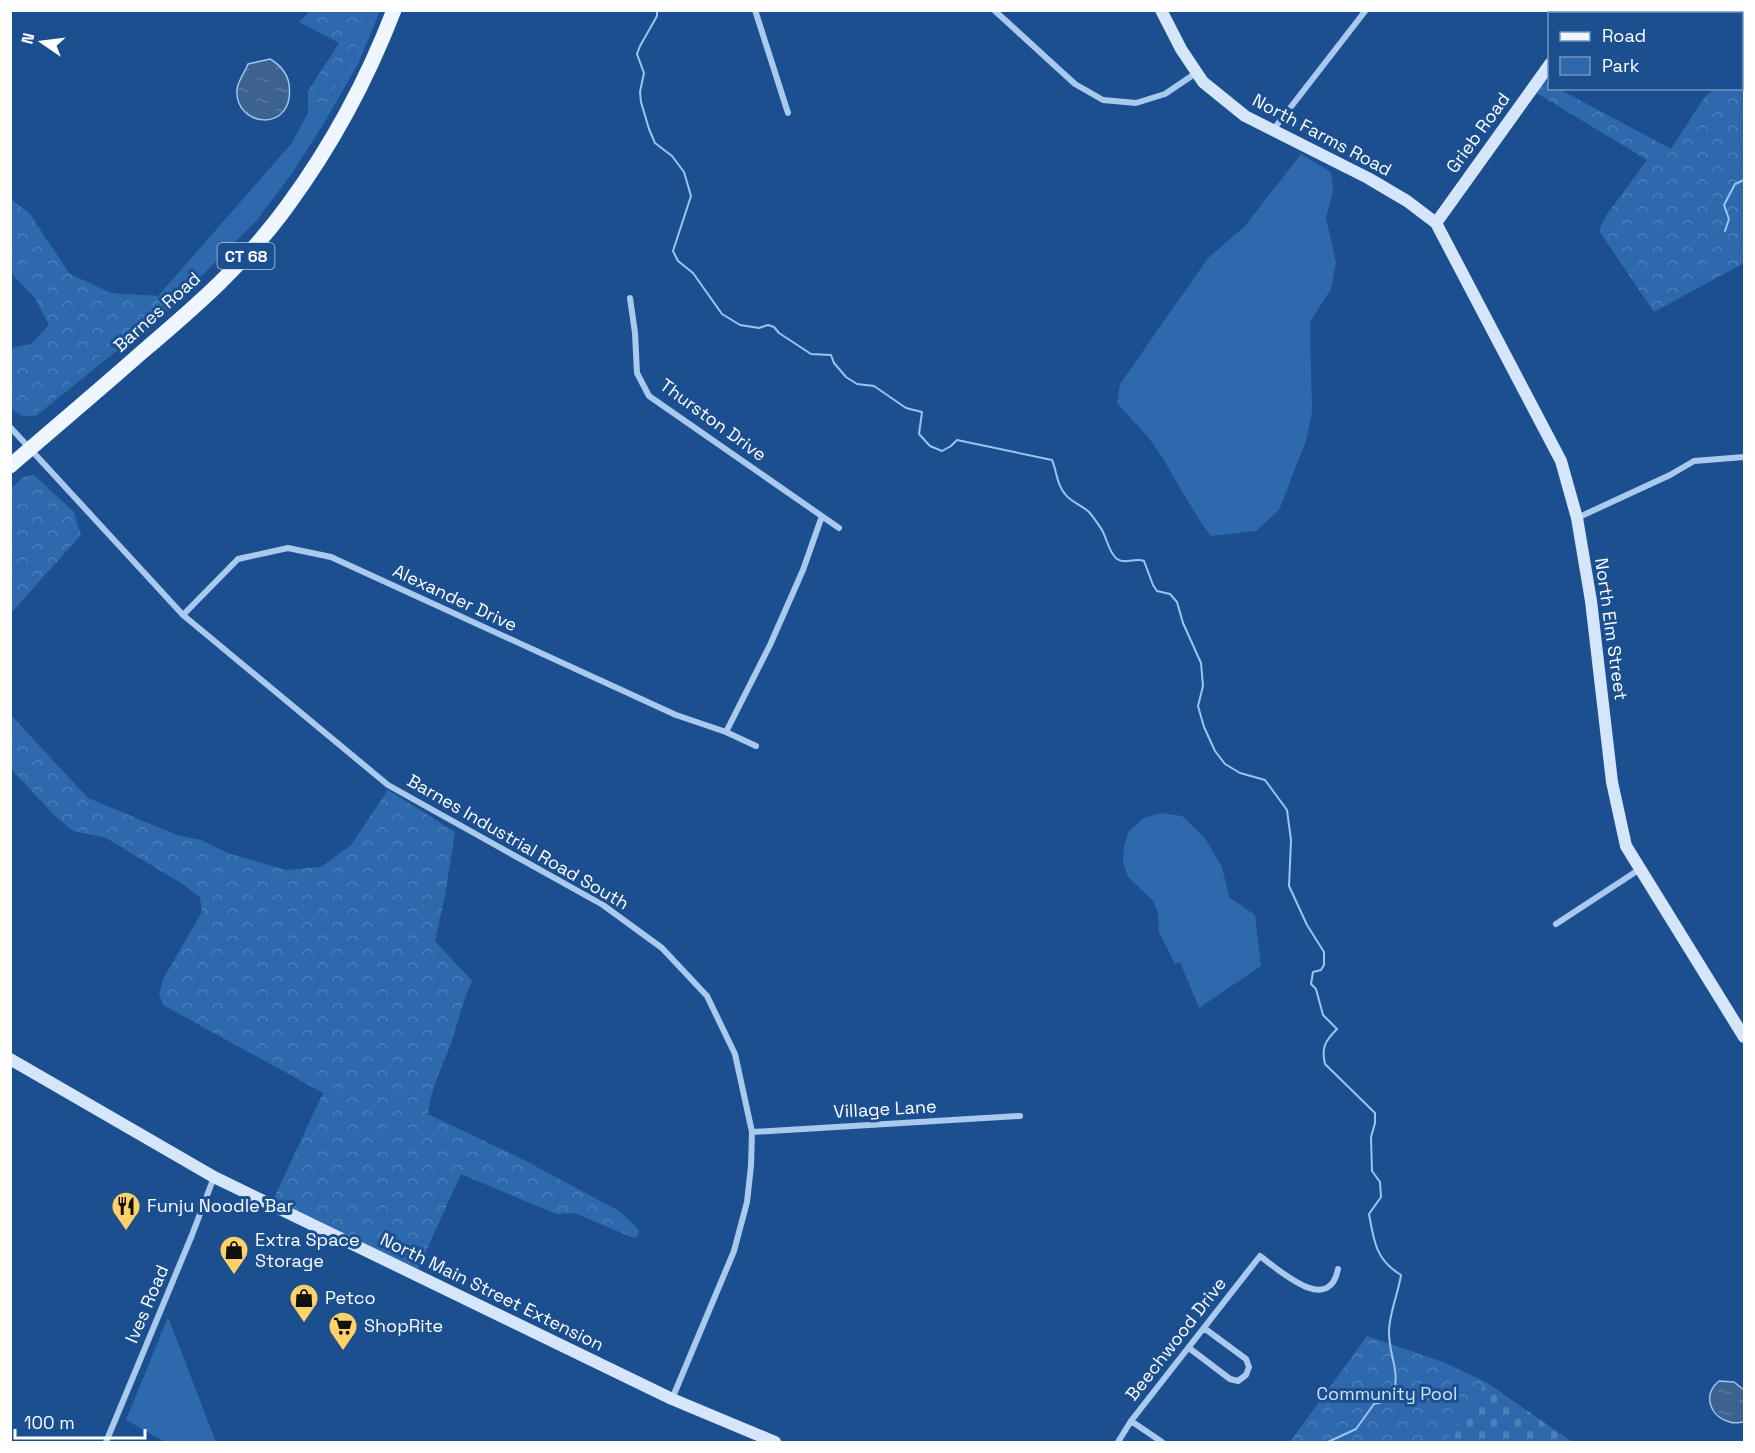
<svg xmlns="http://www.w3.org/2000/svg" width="1755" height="1453" font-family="'Space Grotesk',sans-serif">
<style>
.green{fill:#2e69ad}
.forest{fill:url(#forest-crowns)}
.cemetery{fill:url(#cemetery-stones)}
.water{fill:url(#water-ripples);stroke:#9cc4f0;stroke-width:1.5}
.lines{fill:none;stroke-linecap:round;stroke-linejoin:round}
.stream{stroke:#9cc4f0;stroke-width:2}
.street{stroke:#a9c9ee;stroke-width:6}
.secondary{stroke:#d6e6fa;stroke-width:12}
.primary{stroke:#f0f6ff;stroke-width:15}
.labels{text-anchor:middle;stroke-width:6;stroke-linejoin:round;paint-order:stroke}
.shield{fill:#1b4f8f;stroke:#bbcadd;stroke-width:1.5}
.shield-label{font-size:16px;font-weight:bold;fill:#fff}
.street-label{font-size:18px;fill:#fff;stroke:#1b4f8f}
.poi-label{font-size:18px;fill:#fff;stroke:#1b4f8f;text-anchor:start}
.park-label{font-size:18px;fill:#cfe3fa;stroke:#1b4f8f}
</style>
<defs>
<pattern id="forest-crowns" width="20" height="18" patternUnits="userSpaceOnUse" patternTransform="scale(1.5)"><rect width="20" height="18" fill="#2e69ad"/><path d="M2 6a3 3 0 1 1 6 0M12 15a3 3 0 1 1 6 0" fill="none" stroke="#4d80b9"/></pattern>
<pattern id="cemetery-stones" width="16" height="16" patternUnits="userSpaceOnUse" patternTransform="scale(1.5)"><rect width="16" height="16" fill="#2e69ad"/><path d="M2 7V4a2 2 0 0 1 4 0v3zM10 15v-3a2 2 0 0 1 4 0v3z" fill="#4d80b9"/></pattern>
<pattern id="water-ripples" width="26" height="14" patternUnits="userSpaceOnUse" patternTransform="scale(1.5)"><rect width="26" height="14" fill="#3c6290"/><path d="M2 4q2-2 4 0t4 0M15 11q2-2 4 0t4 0" fill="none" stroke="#597aa1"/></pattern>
</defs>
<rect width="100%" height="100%" fill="#1b4f8f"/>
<path class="green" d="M 370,11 L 380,11 L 358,64 L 324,123 L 293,172 L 257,220 L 171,307 L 36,416 L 22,416 L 46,407 L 101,355 L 167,307 L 158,296 L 291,144 L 308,113 L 308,105 L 328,102 L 358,42 Z
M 1301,154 L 1331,172 L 1333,191 L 1326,218 L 1336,262 L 1331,289 L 1310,322 L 1312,412 L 1306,441 L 1279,510 L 1256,531 L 1211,536 C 1189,507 1174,475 1154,445 C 1143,430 1129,417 1117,403 L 1120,384 L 1208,258 L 1245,226 Z
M 1161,813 L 1182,816 L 1204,837 L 1222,867 L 1229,897 L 1255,915 L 1261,966 L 1199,1008 L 1180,962 L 1175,964 L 1159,932 L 1158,914 L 1153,901 L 1128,877 L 1123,863 L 1124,846 L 1129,831 L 1144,818 Z
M 168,1317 L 216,1442 L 165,1442 L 126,1420 Z"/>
<path class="forest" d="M 310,11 L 370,11 L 358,42 L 328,102 L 308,105 L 308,91 L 339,43 L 299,22 Z
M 1744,61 L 1744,263 L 1654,312 L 1599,231 L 1605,217 L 1647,160 L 1530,89 L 1538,77 L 1549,83 L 1550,88 L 1559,89 L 1671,149 L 1704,98 L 1714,89 L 1742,88 L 1742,64 Z
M 10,198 L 29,213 L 70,274 L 111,293 L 158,296 L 168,307 L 101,355 L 46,407 L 22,416 L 11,409 L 11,348 L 31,344 L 49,325 L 34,297 L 11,273 Z
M 34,475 L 74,512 L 81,535 L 11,613 L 11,488 L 23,477 Z
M 10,714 L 88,798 L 177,835 L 201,840 L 230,854 L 286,870 L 321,867 L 351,845 L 388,790 L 455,832 L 445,896 L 435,941 L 472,981 C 463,1001 458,1022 451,1043 C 443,1066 430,1089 428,1114 L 524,1160 L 621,1212 L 639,1230 L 638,1236 L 634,1238 L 574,1213 L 556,1214 L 461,1174 L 418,1269 L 273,1200 L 323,1093 L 163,1005 L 159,994 L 163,979 L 202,912 L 200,897 L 181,883 L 106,838 L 73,831 L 56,817 L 11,769 Z
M 1367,1336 L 1443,1362 L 1486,1382 L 1448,1442 L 1290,1442 Z"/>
<path class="cemetery" d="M 1486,1382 L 1572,1442 L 1448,1442 Z"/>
<path class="water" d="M 270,59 C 280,65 287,72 289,84 C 296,134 234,128 237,89 C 238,81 245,72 248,64 Z
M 1719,1381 L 1734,1382 L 1744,1390 L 1744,1422 C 1740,1422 1734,1424 1730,1422 C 1710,1417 1702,1395 1719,1381 Z"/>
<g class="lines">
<path class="stream" d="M 657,10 L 657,16 L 640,46 L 637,54 L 644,73 L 640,92 L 641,102 L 649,129 L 655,143 L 672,156 L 684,172 L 691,196 L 673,251 L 678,261 L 693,273 L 722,314 L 740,325 L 759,328 L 768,325 L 774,327 L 779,333 L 811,354 L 831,355 L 834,363 L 846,377 L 857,384 L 874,386 L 906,408 L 922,412 L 919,434 L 930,446 L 942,451 L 951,446 L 957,440 L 1052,460 C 1057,471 1056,484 1065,494 C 1071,502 1081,505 1088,511 C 1093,516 1098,524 1102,530 C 1107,539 1109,553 1117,559 C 1126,565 1135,557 1144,561 L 1153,585 L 1157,591 L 1170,594 L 1177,602 L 1183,623 L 1201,663 L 1203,686 L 1198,706 L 1204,727 L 1215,751 L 1225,764 L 1240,773 L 1265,780 L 1287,810 L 1291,840 L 1289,886 L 1307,925 L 1324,952 L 1324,965 L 1321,970 L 1313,972 L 1311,984 L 1316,989 L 1323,1015 L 1337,1029 C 1325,1041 1321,1048 1325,1064 L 1375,1113 L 1375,1123 L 1371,1137 L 1372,1171 L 1380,1182 L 1381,1197 L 1369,1214 C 1374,1242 1376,1260 1401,1275 C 1398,1294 1390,1311 1389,1330 C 1388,1357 1403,1372 1391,1400 L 1374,1404 L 1356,1429 L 1328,1442
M 1704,10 L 1706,14
M 1742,72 L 1744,74
M 1725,231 L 1729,219 L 1724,205 L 1735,184 L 1744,180"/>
<path class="street" d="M 755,10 L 788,113
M 994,10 L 1075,84 L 1103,100 L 1136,103 L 1165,94 L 1196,73
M 1273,130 L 1366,10
M 630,298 L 635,333 L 637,373 L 649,396 L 839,528
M 10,427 L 183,615 L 388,785 L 603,905 L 662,948 L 707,996 L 735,1054 L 752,1132 L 751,1166 L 747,1202 L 734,1251 L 672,1399
M 1577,518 L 1670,475 L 1694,461 L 1744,457
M 183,615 L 238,559 L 288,548 L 331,557 L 676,715 L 726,732 L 756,746
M 726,732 L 770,645 L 803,570 L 822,516
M 1556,924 L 1640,869
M 752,1132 L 1020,1116
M 1189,1348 L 1230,1379 L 1238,1381 L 1246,1375 L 1249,1367 L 1246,1359 L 1204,1328
M 1131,1421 L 1162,1442
M 106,1442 L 192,1235 L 214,1177
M 1118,1442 L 1131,1421 L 1260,1256 C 1279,1270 1329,1316 1338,1269"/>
<path class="secondary" d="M 1161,10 L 1181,49 L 1203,82 L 1245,116 L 1368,178 L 1407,201 L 1436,223 L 1561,461 L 1577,518 L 1591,601 L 1612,782 L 1626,846 L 1744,1037
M 1587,14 L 1589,10
M 1436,223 L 1550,64
M 10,1059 L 214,1177 L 672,1399 L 775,1442"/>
<path class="primary" d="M 10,466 C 54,428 98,391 141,353 C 194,308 247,262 288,205 C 332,145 367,80 394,10"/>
</g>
<defs>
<g id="restaurant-pin" transform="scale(1.5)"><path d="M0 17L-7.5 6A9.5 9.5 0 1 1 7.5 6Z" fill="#ffd166" stroke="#1b4f8f"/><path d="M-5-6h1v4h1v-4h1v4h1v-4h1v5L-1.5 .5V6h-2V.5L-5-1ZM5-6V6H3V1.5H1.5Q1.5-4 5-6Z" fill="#111"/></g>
<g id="shop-pin" transform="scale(1.5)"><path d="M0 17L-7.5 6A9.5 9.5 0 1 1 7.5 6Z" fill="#ffd166" stroke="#1b4f8f"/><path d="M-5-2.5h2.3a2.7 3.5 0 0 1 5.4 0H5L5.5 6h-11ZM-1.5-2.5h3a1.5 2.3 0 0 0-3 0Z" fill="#111"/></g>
<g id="supermarket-pin" transform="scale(1.5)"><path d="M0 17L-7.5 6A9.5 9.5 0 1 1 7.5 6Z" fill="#ffd166" stroke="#1b4f8f"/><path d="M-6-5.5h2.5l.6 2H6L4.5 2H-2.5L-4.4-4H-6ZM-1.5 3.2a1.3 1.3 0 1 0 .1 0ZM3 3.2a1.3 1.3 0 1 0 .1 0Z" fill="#111"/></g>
</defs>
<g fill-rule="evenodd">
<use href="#restaurant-pin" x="126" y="1206"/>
<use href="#shop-pin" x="234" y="1250"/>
<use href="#shop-pin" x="304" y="1298"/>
<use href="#supermarket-pin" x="343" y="1326"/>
</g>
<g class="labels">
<rect class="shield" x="217.5" y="243" width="57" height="26" rx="4.5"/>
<g class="shield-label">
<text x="246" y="262">CT 68</text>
</g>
<g class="street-label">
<text transform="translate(1478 133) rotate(-54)" y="6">Grieb Road</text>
<text transform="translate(1322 135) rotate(28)" y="6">North Farms Road</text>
<text transform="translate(157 312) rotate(-42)" y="6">Barnes Road</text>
<text transform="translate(713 420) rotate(36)" y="6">Thurston Drive</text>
<text transform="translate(455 598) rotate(25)" y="6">Alexander Drive</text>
<text transform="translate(1611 629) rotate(82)" y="6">North Elm Street</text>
<text transform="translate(518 842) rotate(30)" y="6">Barnes Industrial Road South</text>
<text transform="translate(885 1109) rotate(-3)" y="6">Village Lane</text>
<text transform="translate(492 1292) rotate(26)" y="6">North Main Street Extension</text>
<text transform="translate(147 1304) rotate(-67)" y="6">Ives Road</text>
<text transform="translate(1176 1339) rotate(-52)" y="6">Beechwood Drive</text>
</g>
<g class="poi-label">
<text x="147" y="1212">Funju Noodle Bar</text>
<text x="255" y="1246">Extra Space<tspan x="255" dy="21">Storage</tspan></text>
<text x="325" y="1304">Petco</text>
<text x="364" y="1332">ShopRite</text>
</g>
<g class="park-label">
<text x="1387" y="1400">Community Pool</text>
</g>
</g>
<rect width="1755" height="1453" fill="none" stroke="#ffffff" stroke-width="24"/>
<rect x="1548" y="12" width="195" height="78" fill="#1b4f8f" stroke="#7695bc" stroke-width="1.5"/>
<rect x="1560" y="32" width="30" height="9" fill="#f0f6ff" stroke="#7695bc" stroke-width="1.5"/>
<text x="1602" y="42" font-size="18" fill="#ffffff">Road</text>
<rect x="1560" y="57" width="30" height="18" fill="#2e69ad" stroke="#7695bc" stroke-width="1.5"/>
<text x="1602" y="72" font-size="18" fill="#ffffff">Park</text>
<g transform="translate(42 42) rotate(284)" stroke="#1b4f8f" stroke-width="4.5" paint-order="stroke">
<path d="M0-4.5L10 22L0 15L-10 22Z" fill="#ffffff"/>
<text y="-9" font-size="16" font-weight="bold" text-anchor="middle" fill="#ffffff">N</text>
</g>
<path d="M15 1429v9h130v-9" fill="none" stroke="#ffffff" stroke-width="3"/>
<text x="24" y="1429" font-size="18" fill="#ffffff" stroke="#1b4f8f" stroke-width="4.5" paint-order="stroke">100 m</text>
</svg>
